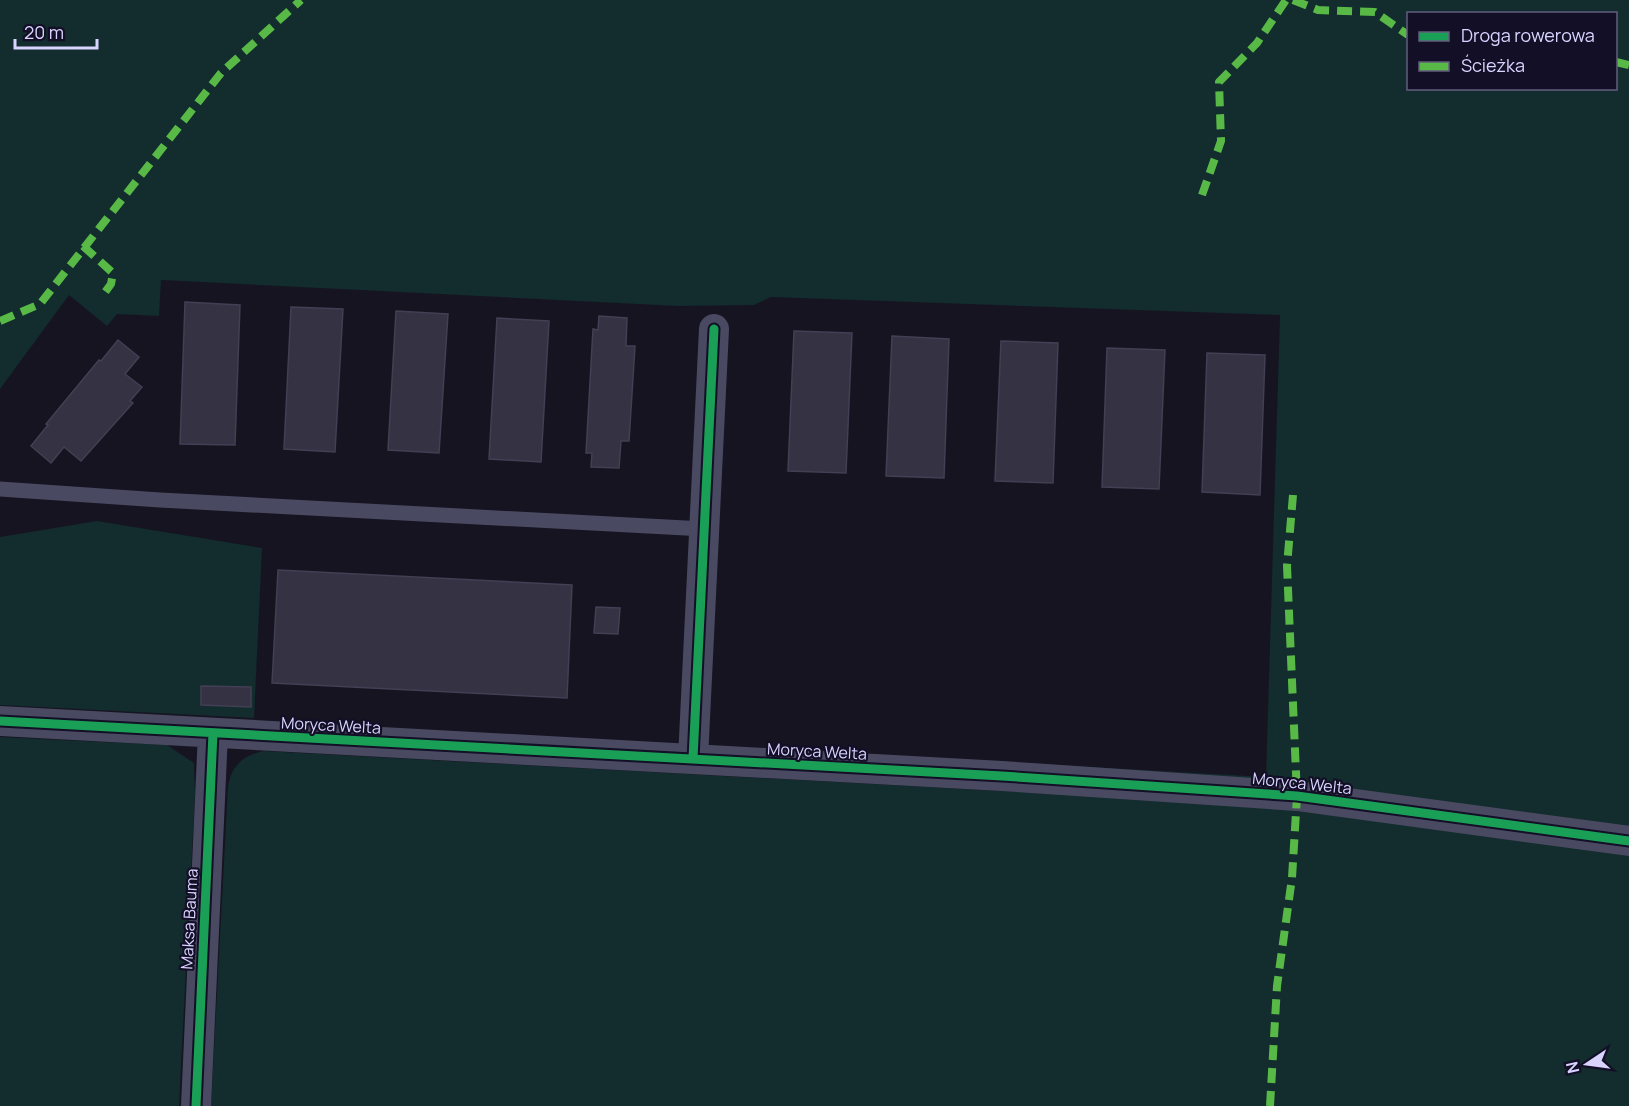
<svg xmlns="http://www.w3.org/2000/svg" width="1629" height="1106" font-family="Manrope,sans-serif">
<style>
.green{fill:#132c2d;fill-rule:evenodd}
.building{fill:#343243;stroke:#433f54;stroke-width:1.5}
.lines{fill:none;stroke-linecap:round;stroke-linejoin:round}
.service{stroke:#4a4962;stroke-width:15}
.minor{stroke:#4a4962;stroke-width:30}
.quiet{stroke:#58b947;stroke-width:8;stroke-dasharray:15 8;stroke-linecap:butt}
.cycleway-casing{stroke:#130f26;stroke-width:13}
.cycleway{stroke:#1a9f57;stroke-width:9}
.labels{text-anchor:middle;stroke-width:4.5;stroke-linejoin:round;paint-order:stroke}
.street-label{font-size:16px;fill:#d9d4ff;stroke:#130f26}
</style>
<rect width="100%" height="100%" fill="#161421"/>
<path class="green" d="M 0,0 L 1629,0 L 1629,1106 L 211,1106 L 228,787 C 231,766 243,755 264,751 L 1001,791 L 1003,762 L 1266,777 L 1280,315 L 771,297 L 754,305 L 678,306 L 161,280 L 159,316 L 117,314 L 107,326 L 69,295 L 0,389 ZM 1408,14 L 1616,14 L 1616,88 L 1408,88 Z
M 97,521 L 262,548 L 254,718 L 0,705 L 0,537 Z
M 0,737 L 167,745 L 194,763 L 195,793 L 179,1106 L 0,1106 Z"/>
<path class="building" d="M 185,302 L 240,305 L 235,445 L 180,444 Z
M 291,307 L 343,309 L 335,452 L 284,449 Z
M 396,311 L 448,314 L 439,453 L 388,450 Z
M 599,316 L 627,318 L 626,346 L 635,346 L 629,441 L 621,441 L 619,468 L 591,467 L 592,453 L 586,453 L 593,329 L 598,330 Z
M 497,318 L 549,321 L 541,462 L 489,459 Z
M 794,331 L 852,333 L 846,473 L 788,471 Z
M 892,336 L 949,339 L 944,478 L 886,476 Z
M 118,340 L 139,357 L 125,374 L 142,387 L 130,401 L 133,403 L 81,461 L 64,447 L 51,463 L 31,446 L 48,425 L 46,424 L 99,360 L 101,361 Z
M 1001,341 L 1058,343 L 1053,483 L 995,481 Z
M 1107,348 L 1165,350 L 1159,489 L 1102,487 Z
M 1207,353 L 1265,355 L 1260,495 L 1202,492 Z
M 278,570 L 572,585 L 567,698 L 272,683 Z
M 596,607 L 620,608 L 618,634 L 594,633 Z
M 201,686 L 251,687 L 251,707 L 201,705 Z"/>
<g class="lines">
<path class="service" d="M 0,489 L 160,500 L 704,529"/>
<path class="minor" d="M 0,721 L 1002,776 L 1297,796 L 1629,841
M 693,759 L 714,329
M 196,1106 L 213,733"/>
<path class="quiet" d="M 1293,0 L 1318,10 L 1375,12 L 1408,35
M 1616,62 L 1629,65
M 1202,195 L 1221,141 L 1219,82 L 1257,43 L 1286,0
M 83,246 L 113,273 L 111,284 L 103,295
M 0,321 L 40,304 L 221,73 L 301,0
M 1270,1106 L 1277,986 L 1292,878 L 1297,796 L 1287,566 L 1293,495"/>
<g class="cycleway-casing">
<path id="cycleway" d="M 0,721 L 1002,776 L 1297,796 L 1629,841
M 693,759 L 714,329
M 196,1106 L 213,733"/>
</g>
<use href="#cycleway" class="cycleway"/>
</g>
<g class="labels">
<g class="street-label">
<text transform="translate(331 725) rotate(3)" y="6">Moryca Welta</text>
<text transform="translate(817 751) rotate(3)" y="6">Moryca Welta</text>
<text transform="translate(1302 783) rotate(6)" y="6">Moryca Welta</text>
<text transform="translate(189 919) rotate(-87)" y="6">Maksa Bauma</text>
</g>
</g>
<rect x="1407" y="12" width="210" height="78" fill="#130f26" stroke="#625e7d" stroke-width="1.5"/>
<rect x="1419" y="32" width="30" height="9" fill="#1a9f57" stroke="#625e7d" stroke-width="1.5"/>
<text x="1461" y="42" font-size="18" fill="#d9d4ff">Droga rowerowa</text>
<rect x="1419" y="62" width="30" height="9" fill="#58b947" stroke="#625e7d" stroke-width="1.5"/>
<text x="1461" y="72" font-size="18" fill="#d9d4ff">Ścieżka</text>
<g transform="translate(1587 1064) rotate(257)" stroke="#130f26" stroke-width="4.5" paint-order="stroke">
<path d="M0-4.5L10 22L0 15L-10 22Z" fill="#d9d4ff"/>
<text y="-9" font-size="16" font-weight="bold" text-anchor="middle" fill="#d9d4ff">N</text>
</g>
<path d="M15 39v9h82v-9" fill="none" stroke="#d9d4ff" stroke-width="3"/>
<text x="24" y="39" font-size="18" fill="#d9d4ff" stroke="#130f26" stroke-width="4.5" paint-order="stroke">20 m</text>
</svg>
